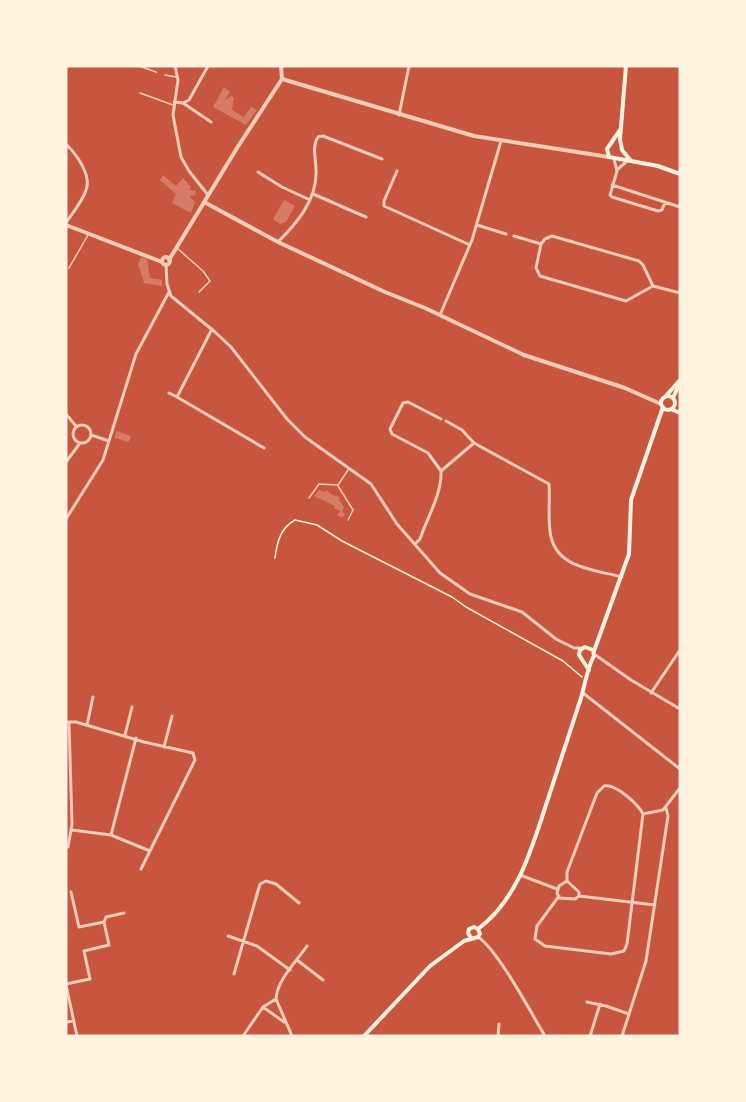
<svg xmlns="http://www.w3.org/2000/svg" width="746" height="1102" font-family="Lato,sans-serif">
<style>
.building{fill:#d67c66}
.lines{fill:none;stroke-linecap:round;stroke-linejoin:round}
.path{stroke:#fff3e0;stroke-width:1.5}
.service{stroke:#f1ccb7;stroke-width:1.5}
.minor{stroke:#f1ccb7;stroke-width:3}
.tertiary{stroke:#f1ccb7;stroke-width:4}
.secondary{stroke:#fff3e0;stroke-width:4}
</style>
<rect width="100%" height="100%" fill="#c8553d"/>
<path class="building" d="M 224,87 L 230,92 L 225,100 L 231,96 L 234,98 L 232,110 L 244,117 L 251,107 L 257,110 L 246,125 L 213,107 Z
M 163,175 L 176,186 L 183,178 L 191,187 L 189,190 L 196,191 L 195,195 L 189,196 L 195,202 L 191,213 L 172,203 L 176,194 L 160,180 Z
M 284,200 L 295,206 L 286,222 L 280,224 L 273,219 Z
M 141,257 L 147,259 L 150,278 L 162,280 L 162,286 L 144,283 L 138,264 Z
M 116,431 L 131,436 L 129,442 L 115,438 Z
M 319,490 L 326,492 L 327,490 L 332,495 L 340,497 L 339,500 L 344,507 L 342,512 L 345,513 L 343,518 L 337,515 L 340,511 L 334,508 L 335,506 L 314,496 Z"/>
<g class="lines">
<path class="path" d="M 275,558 C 277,543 280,528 295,520 L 317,525 L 342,541 L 452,597 L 466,607 L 563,661 L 582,677"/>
<path class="service" d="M 139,66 L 156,72
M 165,75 L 176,77
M 140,93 L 173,105
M 177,248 L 203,271 L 210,281 L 199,292
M 69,268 L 88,235
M 338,486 L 353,510 L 348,520
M 309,498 L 319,484 L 338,485 L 348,470"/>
<path class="minor" d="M 175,66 L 178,80 L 173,115 L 181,157 L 189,171 L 208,195
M 174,102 L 183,103 L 211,122
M 183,103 L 189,100 L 208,66
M 399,115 L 409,66
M 66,144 C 76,154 92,175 86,190 C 83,201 72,213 66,223
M 614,159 L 617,171 L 610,195 L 612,197 L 658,211 L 662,210 L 665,202
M 618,169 L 626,162
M 397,171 L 384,201 L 384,206 L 470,245
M 258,172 L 282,187 L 310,200
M 612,185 L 680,207
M 313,194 L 366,217
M 477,225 L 506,234
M 514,236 L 541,244 L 545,239 L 552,236 L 639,261 L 643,265 L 653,286 L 680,293
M 278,242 C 296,224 316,201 316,174 C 317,162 311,147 318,137 L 323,136 L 382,159
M 541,244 L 536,268 L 540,276 L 626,301 L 653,286
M 166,264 L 167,284 L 171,296 L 215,332 L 231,347 L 287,419 L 305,437 L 371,484 L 397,524 L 440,573 L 470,594 L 522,612 L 556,639 L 574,648 L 581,648
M 440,315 L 472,240 L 501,141
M 212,329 L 177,397 L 264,448
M 169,393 L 177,397
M 66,414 L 76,426
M 441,419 L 408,402 L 403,403 L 390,429 L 392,434 L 428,453 L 441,471
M 446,421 L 462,430 L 474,443 L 549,484 C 550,499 548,515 550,531 C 554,568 592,569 622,577
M73 434a9 9 0 1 1 18 0a9 9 0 1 1-18 0Z
M 91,435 L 109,441
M 66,462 L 80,443
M 441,471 L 474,443
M 66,519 L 103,460 L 136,354 L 169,292
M 415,544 L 420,539 C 427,518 442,494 441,471
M 594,654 L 631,680 L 680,709
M 583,693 L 680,769
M 651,693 L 680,650
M 66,722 L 76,722 L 144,742 L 193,753 L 195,760 L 141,869
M 87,725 L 93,697
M 125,735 L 132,707
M 164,747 L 172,716
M 643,814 L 663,810 L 680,788
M 72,830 L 111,835 L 150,851
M 111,835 L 136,738
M 68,847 L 72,824 L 69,723
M 520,875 L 557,889
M 567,881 L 579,892 L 579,896 L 575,899 L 559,898 L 557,893 L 559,886 Z
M 559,896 L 537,926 L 535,939 L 545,946 L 611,954 L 624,951 L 627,944 L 643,814 C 638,804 616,784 604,786 L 597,793 L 567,872 L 567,881
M 579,896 L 655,905
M 104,922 L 106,917 L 124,913
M 228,936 L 257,946 L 290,970
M 478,937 C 498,950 531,1013 545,1036
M 297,960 L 323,980
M 234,974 L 260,884 L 266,881 L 276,884 L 299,903
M 66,984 L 90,979 L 84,951 L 109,945 L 104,922 L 79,927 L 71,892
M 66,985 L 77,1036
M 276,999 L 263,1007 L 284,1022
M 587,1002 L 606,1006 L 629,1014
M 66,1022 L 74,1021
M 243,1036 L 263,1007
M 292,1036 L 276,999 C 277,980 296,962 307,946
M 498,1036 L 499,1024
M 590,1036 L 600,1004
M 622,1036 L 646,961 L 668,816 L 666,808"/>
<path class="tertiary" d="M 281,66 L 282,79
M 282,79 L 474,136 L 609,157
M 204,202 L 278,242 L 385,292 L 425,308 L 524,355 L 625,388 L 661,404
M 66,225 L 162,262
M162 261a4 4 0 1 1 8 0a4 4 0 1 1-8 0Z
M 169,260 L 237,148 L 282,79"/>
<path class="secondary" d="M 626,66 L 620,139 L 622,150 L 631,161
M 620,130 L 607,149 L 609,157 L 658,166 L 680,174
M661 403a7 7 0 1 1 14 0a7 7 0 1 1-14 0Z
M 665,397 L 680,380
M 673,398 L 679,385
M 671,409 L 680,413
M 594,651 L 629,554 L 631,500 L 663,407
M 478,929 C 518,899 531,850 546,805 C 557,772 568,738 579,704 C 584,691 587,667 594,656 L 593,650 L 585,647 L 580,650 L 579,655 L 589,670
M 471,938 L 468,933 L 469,929 L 474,927 L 478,929
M 364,1036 L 430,966 L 464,941 L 478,937 L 480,934 L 478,929"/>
</g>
<rect width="746" height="1102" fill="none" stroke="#fff3e0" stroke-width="135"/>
</svg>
